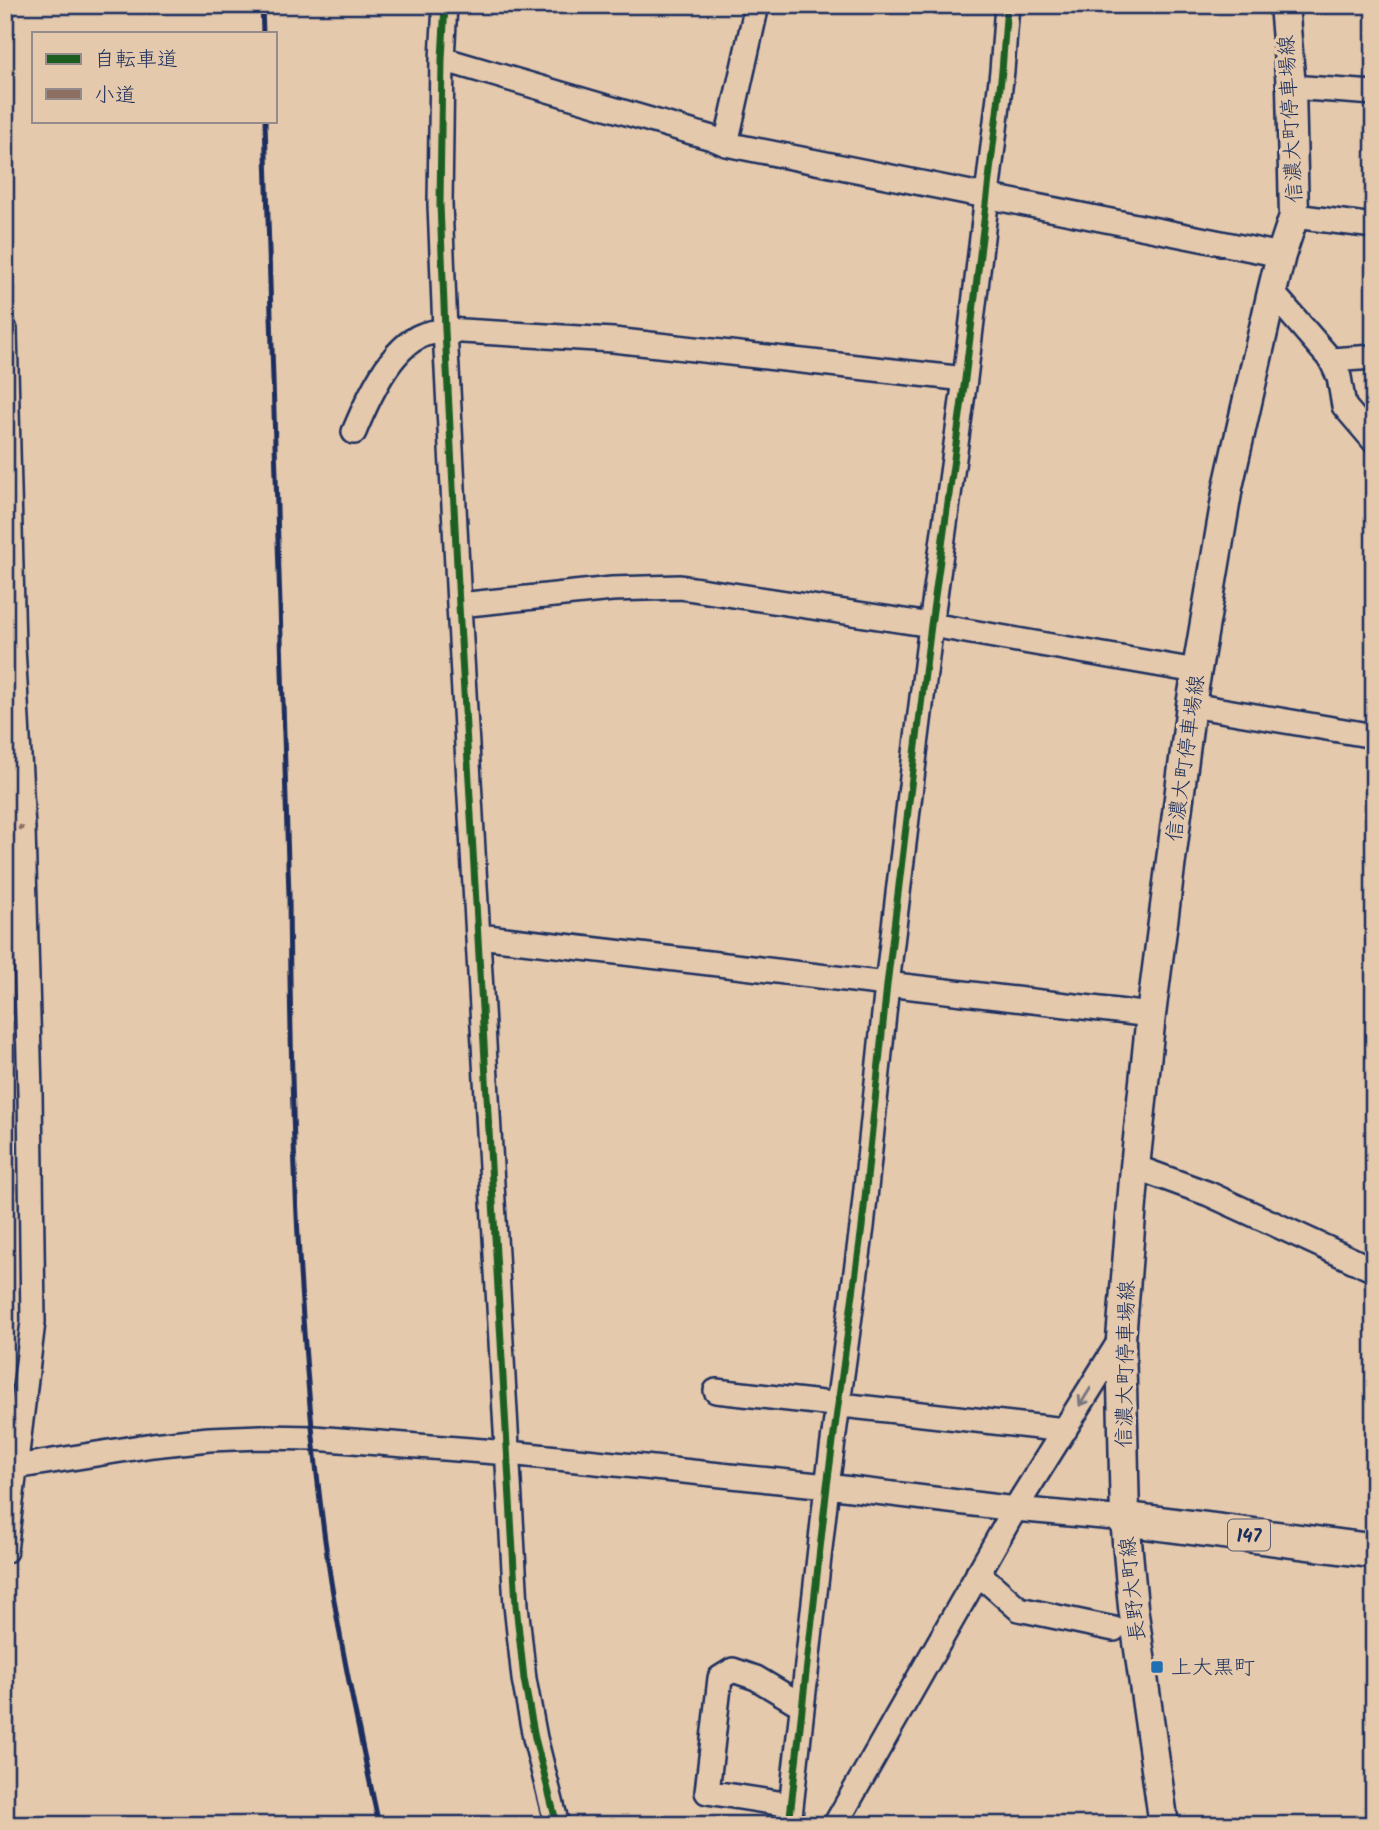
<svg xmlns="http://www.w3.org/2000/svg" width="1379" height="1830" font-family="Kalam,'Klee One',sans-serif">
<style>
.lines{fill:none;stroke-linecap:round;stroke-linejoin:round}
.minor-casing{stroke:#1b2f5e;stroke-width:28}
.major-casing{stroke:#1b2f5e;stroke-width:33}
.highway-casing{stroke:#1b2f5e;stroke-width:38}
.minor{stroke:#e5c9ac;stroke-width:23}
.major{stroke:#e5c9ac;stroke-width:28}
.highway{stroke:#e5c9ac;stroke-width:33}
.rail{stroke:#1b2f5e;stroke-width:5}
.quiet{stroke:#8d6e63;stroke-width:5;stroke-dasharray:10 5;stroke-linecap:butt}
.cycleway-casing{stroke:#e5c9ac;stroke-width:11}
.cycleway{stroke:#1b5e20;stroke-width:7}
.oneway{stroke:#767481}
.poi-dot{fill:#1f6fb2;stroke:#e5c9ac;stroke-width:2.5}
.labels{text-anchor:middle;stroke-width:7;stroke-linejoin:round;paint-order:stroke}
.shield{fill:#e5c9ac;stroke:#585d75;stroke-width:2}
.shield-label{font-size:19px;font-weight:bold;fill:#1b2f5e}
.street-label{font-size:21px;fill:#1b2f5e;stroke:#e5c9ac}
.poi-label{font-size:21px;fill:#1b2f5e;stroke:#e5c9ac;text-anchor:start}
</style>
<rect width="100%" height="100%" fill="#e5c9ac"/>
<filter id="ink" filterUnits="userSpaceOnUse"><feTurbulence type="fractalNoise" baseFrequency=".0143" numOctaves="2"/><feDisplacementMap in="SourceGraphic" scale="14" xChannelSelector="R" yChannelSelector="G"/><feConvolveMatrix kernelMatrix="1 2 1 2 8 2 1 2 1" color-interpolation-filters="sRGB"/></filter>
<g filter="url(#ink)">
<g class="lines">
<g class="minor-casing">
<path id="minor" d="M 445,5 L 442,59 L 440,204 L 445,330 L 459,605 L 516,1605 L 524,1679 L 535,1738 L 557,1825
M 442,59 L 712,138 L 726,144 L 1281,255
M 1291,87 L 1374,93
M 726,144 L 757,5
M 1294,216 L 1374,226
M 1272,292 L 1331,360 L 1339,377 L 1344,406 L 1374,441
M 5,330 L 13,647 L 23,829 L 30,1093 L 33,1322 L 5,1551
M 1331,360 L 1374,357
M 354,432 C 367,401 390,347 423,335 C 430,332 438,332 445,330 L 613,340 L 965,379
M 459,605 L 612,589 L 680,587 L 931,625 L 1196,671
M 1191,705 L 1374,736
M 479,936 L 1151,1015
M 1135,1167 L 1209,1194 L 1374,1270
M 716,1391 L 1065,1430
M 15,1467 L 153,1445 L 209,1439 L 261,1437 L 314,1438 L 509,1453 L 827,1486 L 1015,1509 L 1125,1519
M 978,1573 L 1019,1609 L 1114,1629
M 791,1805 L 707,1792 L 720,1678 L 733,1670 L 756,1678 L 801,1705
M 789,1825 L 827,1486 L 862,1227 L 887,985 L 909,802 L 931,625 L 965,379 L 1002,71 L 1007,5
M 835,1825 L 1015,1509 L 1121,1339"/>
</g>
<g class="major-casing">
<path id="major" d="M 1164,1825 L 1133,1607 L 1125,1519 L 1121,1339 L 1135,1167 L 1151,1015 L 1191,705 L 1228,487 L 1272,292 L 1281,255 L 1294,216 L 1291,87 L 1284,5"/>
</g>
<g class="highway-casing">
<path id="highway" d="M 1125,1519 L 1374,1551"/>
</g>
<use href="#minor" class="minor"/>
<use href="#major" class="major"/>
<use href="#highway" class="highway"/>
<path class="rail" d="M 262,5 L 263,33
M 265,121 L 289,896 C 291,1116 297,1337 327,1555 C 340,1646 360,1735 379,1825"/>
<path class="quiet" d="M 5,820 L 23,829"/>
<g class="cycleway-casing">
<path id="cycleway" d="M 445,5 L 442,59 L 440,204 L 445,330 L 459,605 L 516,1605 L 524,1679 L 535,1738 L 557,1825
M 789,1825 L 827,1486 L 862,1227 L 887,985 L 909,802 L 931,625 L 965,379 L 1002,71 L 1007,5"/>
</g>
<use href="#cycleway" class="cycleway"/>
</g>
<defs><path id="oneway-shaft" d="M-6 0H5M1.5-3L5.5 0L1.5 3" fill="none" stroke-width="1.6" stroke-linecap="round" stroke-linejoin="round" transform="scale(1.75)"/></defs>
<use class="oneway" href="#oneway-shaft" transform="translate(1085 1397) rotate(122)"/>
</g>
<rect class="poi-dot" x="1150" y="1660" width="14" height="14" rx="3.5"/>
<g class="labels">
<rect class="shield" x="1228" y="1519.5" width="42" height="31" rx="5"/>
<g class="shield-label">
<text x="1249" y="1542">147</text>
</g>
<g class="street-label">
<text transform="translate(1290 119) rotate(-93)" y="7">信濃大町停車場線</text>
<text transform="translate(1185 758) rotate(-82)" y="7">信濃大町停車場線</text>
<text transform="translate(1125 1364) rotate(-89)" y="7">信濃大町停車場線</text>
<text transform="translate(1132 1589) rotate(-96)" y="7">長野大町線</text>
</g>
<g class="poi-label">
<text x="1171" y="1674">上大黒町</text>
</g>
</g>
<rect width="1379" height="1830" fill="none" stroke="#e5c9ac" stroke-width="28"/>
<rect x="14" y="14" width="1351" height="1802" fill="none" stroke="#1b2f5e" stroke-width="2.5" filter="url(#ink)"/>
<rect x="32" y="32" width="245" height="91" fill="#e5c9ac" stroke="#948b8d" stroke-width="2"/>
<rect x="46" y="54" width="35" height="10" fill="#1b5e20" stroke="#948b8d" stroke-width="2"/>
<text x="94" y="66" font-size="21" fill="#1b2f5e">自転車道</text>
<rect x="46" y="89" width="35" height="10" fill="#8d6e63" stroke="#948b8d" stroke-width="2"/>
<text x="94" y="102" font-size="21" fill="#1b2f5e">小道</text>
</svg>
